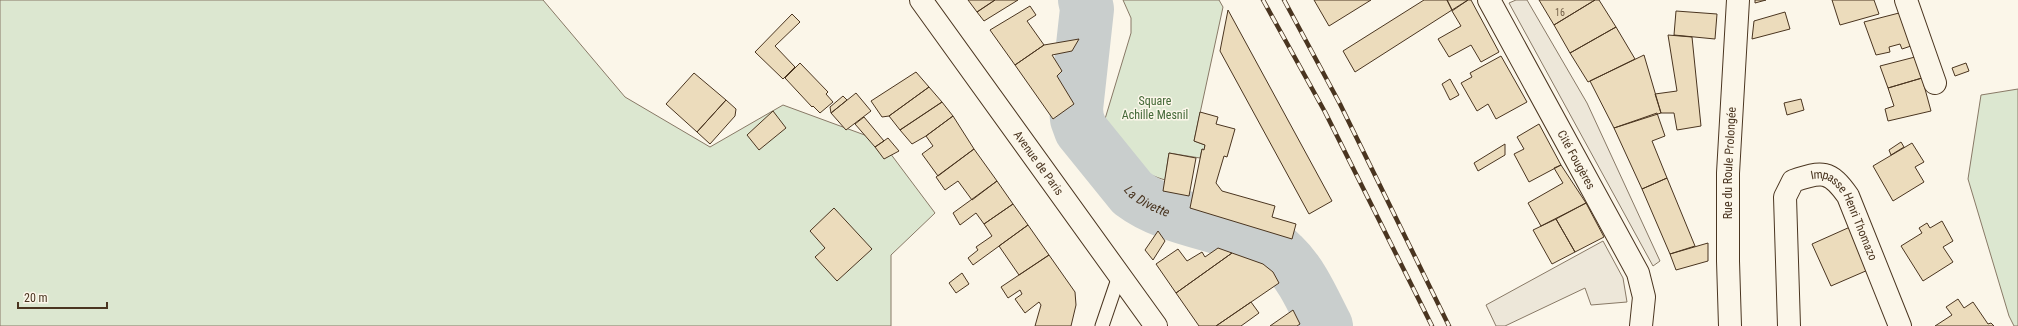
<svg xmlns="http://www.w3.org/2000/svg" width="2018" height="326" font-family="'Roboto Condensed',sans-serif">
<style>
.green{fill:#dce7d0;stroke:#887966}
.parking{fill:#ede7d9;stroke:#887966}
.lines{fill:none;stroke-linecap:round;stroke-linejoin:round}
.river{stroke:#c9cecd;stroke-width:54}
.building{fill:#ecdcbc;stroke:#4a3520}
.service-casing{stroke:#4a3520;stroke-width:15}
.minor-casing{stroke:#4a3520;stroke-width:24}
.primary-casing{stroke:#4a3520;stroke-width:24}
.service{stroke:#fbf6e9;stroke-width:13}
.minor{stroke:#fbf6e9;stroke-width:22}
.primary{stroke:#fbf6e9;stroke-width:22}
.rail-casing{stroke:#4a3520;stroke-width:4.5}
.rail{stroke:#fbf6e9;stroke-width:3;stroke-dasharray:9;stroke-linecap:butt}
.labels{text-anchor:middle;stroke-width:3;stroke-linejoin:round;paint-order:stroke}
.number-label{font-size:10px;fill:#725f47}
.park-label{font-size:12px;fill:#436837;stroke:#fbf6e9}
.street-label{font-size:12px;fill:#4a3520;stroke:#fbf6e9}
.water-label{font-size:13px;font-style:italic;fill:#4a3520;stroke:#fbf6e9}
</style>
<rect width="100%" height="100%" fill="#fbf6e9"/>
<path class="green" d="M 0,0 L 543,0 L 625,97 L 710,147 L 783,105 L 881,141 L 935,213 L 891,255 L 891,326 L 0,326 Z
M 1123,0 L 1219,0 L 1223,7 L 1194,141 L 1205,145 L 1204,150 L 1202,149 L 1200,158 L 1169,153 L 1165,180 C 1132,170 1114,153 1105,119 L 1131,33 L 1131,18 Z
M 2018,89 L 2018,326 L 2014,326 L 2009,316 L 1968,179 L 1981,95 Z"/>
<path class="parking" d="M 1516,0 L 1527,0 L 1587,103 L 1660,261 L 1653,266 L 1509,3 Z
M 1603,241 L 1623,278 L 1627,302 L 1591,305 L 1585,288 L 1505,326 L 1496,326 L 1486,305 Z"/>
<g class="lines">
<path class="river" id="s1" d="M 1085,0 L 1087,9 L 1076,109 L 1077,119 L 1081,130 L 1132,193 C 1161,215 1200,221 1234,232 C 1251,236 1271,243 1283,256 C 1302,274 1314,303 1326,326"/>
</g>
<path class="building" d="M 968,0 L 995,0 L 977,12 Z
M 995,0 L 1018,0 L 984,21 L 977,12 Z
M 1314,0 L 1371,0 L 1329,26 Z
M 1424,0 L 1447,0 L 1452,10 L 1355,72 L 1343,51 Z
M 1447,0 L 1468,0 L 1452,10 Z
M 1468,0 L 1471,0 L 1499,52 L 1481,62 L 1471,45 L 1449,57 L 1438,39 L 1461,26 L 1452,11 Z
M 1539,0 L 1595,0 L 1554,25 Z
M 1595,0 L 1599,0 L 1616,27 L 1570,53 L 1554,25 Z
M 1755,0 L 1766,0 L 1755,3 Z
M 1832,0 L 1874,0 L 1879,14 L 1840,25 Z
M 1030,6 L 1036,15 L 1027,21 L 1044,45 L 1015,65 L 990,30 Z
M 1228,10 L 1332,201 L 1309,214 L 1220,51 Z
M 1676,11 L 1717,14 L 1715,39 L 1674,35 Z
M 1785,12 L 1790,29 L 1752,39 L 1754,21 Z
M 1899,13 L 1911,46 L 1902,49 L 1900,44 L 1889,47 L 1890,52 L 1876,55 L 1864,22 Z
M 792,14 L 800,22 L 775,46 L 795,67 L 783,79 L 755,52 Z
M 1616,27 L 1635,59 L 1588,82 L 1570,53 Z
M 1668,35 L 1692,37 L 1701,126 L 1677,130 L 1674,113 L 1661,113 L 1655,94 L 1677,91 Z
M 1079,39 L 1072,51 L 1052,55 L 1062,71 L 1057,76 L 1074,104 L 1053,119 L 1015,65 L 1044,45 Z
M 1644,55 L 1661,113 L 1614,128 L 1590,81 Z
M 1501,56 L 1527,102 L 1496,119 L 1488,104 L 1477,111 L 1461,83 L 1472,77 L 1470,73 Z
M 1915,57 L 1922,78 L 1888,88 L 1880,66 Z
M 800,63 L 828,92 L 826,94 L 833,102 L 820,113 L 813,106 L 812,107 L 785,78 Z
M 1966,63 L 1969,71 L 1955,76 L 1952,68 Z
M 916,72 L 929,87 L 889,116 L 882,117 L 871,101 Z
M 694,73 L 726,100 L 697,132 L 666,104 Z
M 1922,78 L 1931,111 L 1888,121 L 1885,109 L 1894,106 L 1888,88 Z
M 1450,79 L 1459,95 L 1450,100 L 1442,84 Z
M 929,87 L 942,102 L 900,130 L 889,116 Z
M 856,93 L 871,111 L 846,130 L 831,113 Z
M 843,96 L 847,100 L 831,113 L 830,107 Z
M 1801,99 L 1804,110 L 1787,115 L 1784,103 Z
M 726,100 L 736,109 L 735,116 L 710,144 L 697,132 Z
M 942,102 L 953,116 L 926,136 L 912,144 L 900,130 Z
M 773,111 L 786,128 L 759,150 L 747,135 Z
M 1200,112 L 1218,117 L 1216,124 L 1235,129 L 1227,157 L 1224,156 L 1216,183 L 1222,191 L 1275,206 L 1272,217 L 1296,224 L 1292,239 L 1190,208 L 1202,149 L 1204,150 L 1205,145 L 1194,141 Z
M 1657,113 L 1665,136 L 1652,141 L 1667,178 L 1642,189 L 1614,128 Z
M 953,116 L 974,149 L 938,176 L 922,154 L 933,146 L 926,136 Z
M 864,117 L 884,141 L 875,147 L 855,124 Z
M 1539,124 L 1561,165 L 1529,182 L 1514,154 L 1524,149 L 1517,137 Z
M 888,138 L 899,151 L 884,159 L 875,147 Z
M 1901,142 L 1904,147 L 1891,155 L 1889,150 Z
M 1912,143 L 1924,162 L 1915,167 L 1924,182 L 1893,201 L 1873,166 Z
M 1505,144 L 1505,155 L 1478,171 L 1474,163 Z
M 974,149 L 997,181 L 972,200 L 958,181 L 945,190 L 936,177 Z
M 1169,153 L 1196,158 L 1189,196 L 1163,191 Z
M 1561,165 L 1586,203 L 1541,226 L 1528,203 L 1563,183 L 1554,168 Z
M 1667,178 L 1695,246 L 1670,254 L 1642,189 Z
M 997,181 L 1013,204 L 984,224 L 976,213 L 960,225 L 953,213 Z
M 1586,203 L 1604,237 L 1575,252 L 1556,219 Z
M 1013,204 L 1028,225 L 973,265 L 968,258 L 978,250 L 976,247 L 992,236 L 984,224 Z
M 834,208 L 872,249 L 837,281 L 815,257 L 825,248 L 810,231 Z
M 1556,219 L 1575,252 L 1552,264 L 1533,230 Z
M 1942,221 L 1953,241 L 1943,247 L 1953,262 L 1923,281 L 1901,246 L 1922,233 L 1919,228 L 1927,223 L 1930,228 Z
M 1028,225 L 1049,255 L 1019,275 L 999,246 Z
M 1850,227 L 1868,270 L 1831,286 L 1812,244 Z
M 1158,231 L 1165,241 L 1153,260 L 1145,250 Z
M 1708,243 L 1708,261 L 1676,270 L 1670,254 Z
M 1218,248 L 1232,253 L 1176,293 L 1156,264 L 1178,249 L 1187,261 L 1202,252 L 1205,257 Z
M 1232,253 L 1263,264 L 1273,272 L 1279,283 L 1216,326 L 1199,326 L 1176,293 Z
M 1049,255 L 1075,292 L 1076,305 L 1071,326 L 1035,326 L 1041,305 L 1039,302 L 1025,313 L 1015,299 L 1022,294 L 1020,290 L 1008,298 L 1001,287 Z
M 962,273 L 969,284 L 956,293 L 949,283 Z
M 1958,299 L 1964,308 L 1973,302 L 1988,324 L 1991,323 L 1994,326 L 1935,326 L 1952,315 L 1946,307 Z
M 1251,302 L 1259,313 L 1241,326 L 1216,326 Z
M 1293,310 L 1300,324 L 1297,326 L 1270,326 Z"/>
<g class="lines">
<g class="service-casing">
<path id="service" d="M 1102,326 L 1119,276"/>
</g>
<g class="minor-casing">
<g id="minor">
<path id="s2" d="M 1489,0 L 1638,273 L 1644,297 L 1641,326"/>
<path d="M 1906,0 L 1935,83"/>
<path id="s3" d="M 1730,326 L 1728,261 L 1728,173 L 1738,0"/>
<path id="s4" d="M 1789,326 L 1785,197 L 1793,181 C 1822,171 1830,170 1848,196 L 1900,326"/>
</g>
</g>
<g class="primary-casing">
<g id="primary">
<path id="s5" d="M 921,0 L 1156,326"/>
</g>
</g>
<use href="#service" class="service"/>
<use href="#minor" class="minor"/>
<use href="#primary" class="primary"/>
<g class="rail-casing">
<path id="rail" d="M 1263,0 L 1325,112 L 1432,326
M 1284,0 L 1340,104 L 1449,326"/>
</g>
<use href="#rail" class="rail"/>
</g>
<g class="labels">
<g class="number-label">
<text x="1560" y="16">16</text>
</g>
<g class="park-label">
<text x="1155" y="105">Square<tspan x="1155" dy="14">Achille Mesnil</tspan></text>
</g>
<g class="street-label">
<text dy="4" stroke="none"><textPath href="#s2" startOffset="182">Cité Fougères</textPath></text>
<text dy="4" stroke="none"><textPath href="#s5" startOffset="201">Avenue de Paris</textPath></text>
<text dy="4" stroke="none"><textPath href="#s3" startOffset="163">Rue du Roule Prolongée</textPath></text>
<text dy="4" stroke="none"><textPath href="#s4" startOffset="223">Impasse Henri Thomazo</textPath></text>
</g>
<g class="water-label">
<text dy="5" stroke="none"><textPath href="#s1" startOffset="230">La Divette</textPath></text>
</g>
</g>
<path d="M18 302v6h89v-6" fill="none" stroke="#4a3520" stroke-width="2"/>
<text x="24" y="302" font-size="12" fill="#4a3520" stroke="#fbf6e9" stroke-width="3" paint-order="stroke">20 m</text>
</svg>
